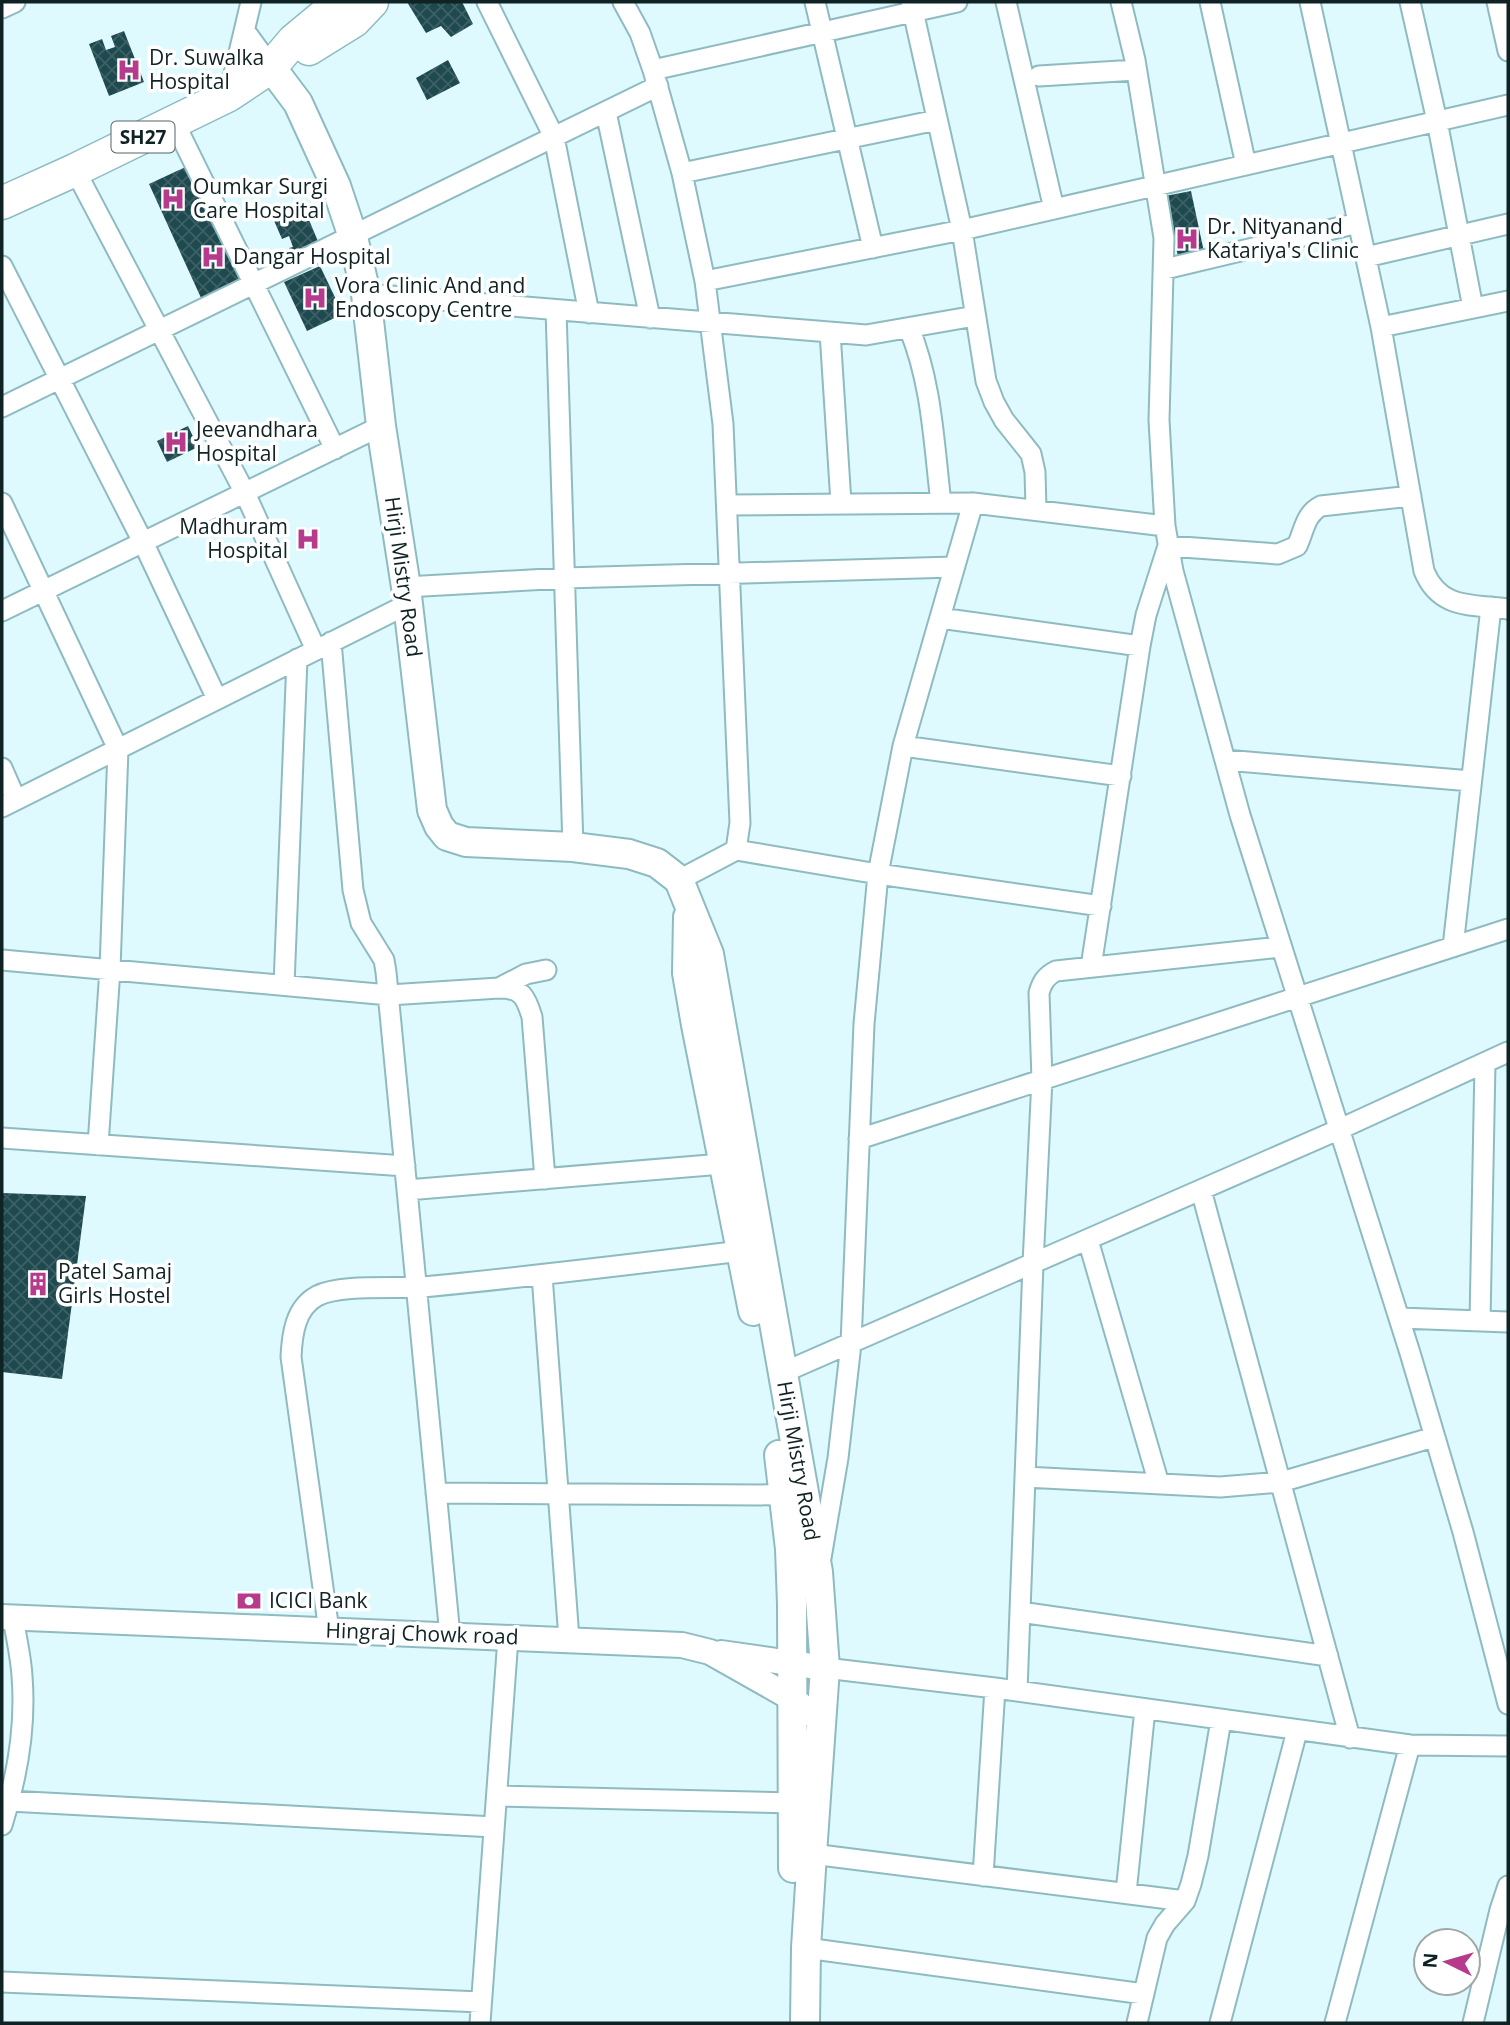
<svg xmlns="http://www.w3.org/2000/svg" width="1510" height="2025" font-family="'Open Sans',sans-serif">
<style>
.building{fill:url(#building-cross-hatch)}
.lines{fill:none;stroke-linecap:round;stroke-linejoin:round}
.minor-casing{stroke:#8ebbc1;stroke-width:23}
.tertiary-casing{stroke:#8ebbc1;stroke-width:28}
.secondary-casing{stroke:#8ebbc1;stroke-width:32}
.primary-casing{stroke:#8ebbc1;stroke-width:35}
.minor{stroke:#fff;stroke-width:19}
.tertiary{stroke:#fff;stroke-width:24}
.secondary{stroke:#fff;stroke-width:28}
.primary{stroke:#fff;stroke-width:32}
.labels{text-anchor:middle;stroke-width:7;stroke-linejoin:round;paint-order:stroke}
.shield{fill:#fff;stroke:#576466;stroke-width:2}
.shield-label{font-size:19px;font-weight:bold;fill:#0f2224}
.poi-label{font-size:21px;fill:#0f2224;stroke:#fff;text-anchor:start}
.street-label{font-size:21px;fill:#0f2224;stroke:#fff}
</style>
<defs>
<pattern id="building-cross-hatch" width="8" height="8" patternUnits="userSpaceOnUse" patternTransform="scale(1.75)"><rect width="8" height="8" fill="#1d494f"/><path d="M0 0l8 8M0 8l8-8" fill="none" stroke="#3c6065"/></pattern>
</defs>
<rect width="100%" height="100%" fill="#dffafe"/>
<path class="building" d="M 407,2 L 462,2 L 473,24 L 451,37 L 441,26 L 426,33 Z
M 124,31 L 144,82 L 109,96 L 89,44 L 102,39 L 106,50 L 115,47 L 111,36 Z
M 448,60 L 460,83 L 427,100 L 416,78 Z
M 192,164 L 245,281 L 202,300 L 149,184 Z
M 1191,191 L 1204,252 L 1178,257 L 1165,196 Z
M 302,203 L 322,251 L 295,262 L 289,248 L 293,247 L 289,236 L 282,239 L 272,216 Z
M 320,266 L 343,314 L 307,331 L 284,282 Z
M 188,426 L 198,447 L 167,462 L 157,441 Z
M 2,1193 L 86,1196 L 62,1379 L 2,1372 Z"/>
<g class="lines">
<g class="minor-casing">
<path id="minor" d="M 487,2 L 554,137 L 589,313
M 623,2 L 640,33 L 653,70 L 682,173 L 705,281 L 723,424 L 740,823 L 736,850 L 679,880
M 815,2 L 873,248
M 911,2 L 962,230 L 986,381 L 994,402 L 1004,420 L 1031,454 L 1035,472 L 1036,509
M 1006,2 L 1054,209
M 1121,2 L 1135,60 L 1164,238 L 1159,420 L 1165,526 L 1173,571 L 1240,815 L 1410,1353 L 1463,1532 L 1508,1704
M 1210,2 L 1246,165
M 1310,2 L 1381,327 L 1424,571 C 1440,610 1472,604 1508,609
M 1410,2 L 1437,121 L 1473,308
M 1497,2 L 1508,51
M 2,8 L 15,2
M 245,31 L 271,67
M 653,70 L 957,2
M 1039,76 L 1136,70
M 229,95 L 251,2
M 606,112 L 650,318
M 174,122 L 335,449
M 75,170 L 245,493 L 316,650
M 682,173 L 937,120
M 1366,257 L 1508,224
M 2,266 L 143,542 L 217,699
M 1165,269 L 1358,223
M 705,281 L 962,230 L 1508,105
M 366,294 L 866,335 L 975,316
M 556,310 L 573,847
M 1381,327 L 1508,301
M 909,328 C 932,383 934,445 941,503
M 830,332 L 841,503
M 2,407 L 658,86
M 2,503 L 118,749 L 110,969 L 98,1145
M 727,505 L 973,503 L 1165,526
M 406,587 L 565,578 L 954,567
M 2,611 L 381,426
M 940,618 L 1140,646
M 331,642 L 353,890 L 361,923 L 384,960 L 386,972 L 450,1636
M 903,746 L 1121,776
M 1225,760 L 1471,781
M 2,768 L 16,800
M 2,807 L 408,604
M 736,850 L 878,874 L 1101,906
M 1453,947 L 1491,607
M 2,960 L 389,995 L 499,988 C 522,988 526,997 532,1017 L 545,1179
M 1091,967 L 1140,646 L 1146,615 L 1168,546 L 1278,554 L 1297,546 C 1304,531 1305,514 1321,506 L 1411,496
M 284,985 L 297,659
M 499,988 L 526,974 L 546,970
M 2,1138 L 405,1166
M 859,1139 L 1508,929
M 407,1190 L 722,1164
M 1201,1190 L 1350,1738
M 1088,1240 L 1159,1484
M 542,1275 L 569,1639
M 1400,1318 L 1508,1322
M 1480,1321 L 1485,1063
M 782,1373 L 1340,1129 L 1508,1052
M 1025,1477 L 1220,1487 L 1281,1482 L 1434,1437
M 436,1493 L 784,1495
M 821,1558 L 838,1458 L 851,1344 L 864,1024 L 878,874 L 903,746 L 973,503
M 1020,1612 L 1328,1656
M 329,1631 L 291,1357 C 292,1335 295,1308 317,1296 C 341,1284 394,1289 423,1287 C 529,1277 635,1264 741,1251
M 825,1668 L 995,1688 L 1410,1745 L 1508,1746
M 1017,1691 L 1033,1264 L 1042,1079 L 1039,993 C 1042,982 1046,976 1056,971 L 1280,947
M 497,1796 L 794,1803
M 9,1801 L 494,1827
M 2,1825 C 17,1778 26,1726 22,1676 C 21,1657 16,1637 13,1617
M 812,1854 L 1185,1901
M 983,1876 L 995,1688
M 1126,1893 L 1145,1709
M 806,1948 L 1144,1994
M 2,1982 L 481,2002
M 480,2023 L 508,1638
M 1137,2023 L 1157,1938 L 1165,1924 L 1185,1901 L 1191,1884 L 1198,1856 L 1221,1720
M 1220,2023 L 1297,1731
M 1335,2023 L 1410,1745
M 1473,2023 L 1500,1910 L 1508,1886"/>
</g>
<g class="tertiary-casing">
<path id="tertiary" d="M 2,1617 L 682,1645 L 710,1652 L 793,1699 L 821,1721
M 721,1653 L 825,1668"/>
</g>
<g class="secondary-casing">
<path id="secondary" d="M 271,67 L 298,103 L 336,186 L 353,237 L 366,294 L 381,426 L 406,587 L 432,810 L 439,826 L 447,836 L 466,842 L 573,847 L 629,854 L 657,863 L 679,880 L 709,954 L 818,1572 L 825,1668 L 812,1854 L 806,1948 L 805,2023
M 688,917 L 687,973 L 696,1025 L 753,1311
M 779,1455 L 790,1549 L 792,1604 L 793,1868"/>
</g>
<g class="primary-casing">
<path id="primary" d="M 309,49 L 354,21 L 372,2
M 2,203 L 75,170 L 229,95 L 271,67 L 294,40 L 340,2"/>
</g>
<use href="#minor" class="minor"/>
<use href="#tertiary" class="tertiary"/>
<use href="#secondary" class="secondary"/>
<use href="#primary" class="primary"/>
</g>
<defs>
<g id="hospital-bare" transform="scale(1.89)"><path d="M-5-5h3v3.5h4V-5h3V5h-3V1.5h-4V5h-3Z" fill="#b73b8c" stroke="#fff" stroke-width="2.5" paint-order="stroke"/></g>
<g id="building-bare" transform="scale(1.89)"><path d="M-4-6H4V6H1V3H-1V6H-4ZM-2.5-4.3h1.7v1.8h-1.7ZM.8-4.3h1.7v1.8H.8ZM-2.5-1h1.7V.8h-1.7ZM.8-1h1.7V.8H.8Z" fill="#b73b8c" stroke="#fff" stroke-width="2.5" paint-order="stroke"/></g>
<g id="bank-bare" transform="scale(1.89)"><path d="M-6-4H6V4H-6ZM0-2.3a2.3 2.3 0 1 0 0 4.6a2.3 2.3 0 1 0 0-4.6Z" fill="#b73b8c" stroke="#fff" stroke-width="2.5" paint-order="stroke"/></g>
</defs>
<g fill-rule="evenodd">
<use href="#hospital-bare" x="129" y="70"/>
<use href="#hospital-bare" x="173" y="199"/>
<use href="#hospital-bare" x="1187" y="239"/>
<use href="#hospital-bare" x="213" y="257"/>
<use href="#hospital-bare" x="315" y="298"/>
<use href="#hospital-bare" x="176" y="442"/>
<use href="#hospital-bare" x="308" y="539"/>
<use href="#building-bare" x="38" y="1284"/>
<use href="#bank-bare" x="249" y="1601"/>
</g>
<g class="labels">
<rect class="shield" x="111.5" y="121.5" width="63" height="31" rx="5"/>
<g class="shield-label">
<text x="143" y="144">SH27</text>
</g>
<g class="poi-label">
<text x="149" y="65">Dr. Suwalka<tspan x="149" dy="24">Hospital</tspan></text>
<text x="193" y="194">Oumkar Surgi<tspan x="193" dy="24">Care Hospital</tspan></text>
<text x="1207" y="234">Dr. Nityanand<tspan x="1207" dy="24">Katariya's Clinic</tspan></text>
<text x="233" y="264">Dangar Hospital</text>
<text x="335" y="293">Vora Clinic And and<tspan x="335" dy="24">Endoscopy Centre</tspan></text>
<text x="196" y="437">Jeevandhara<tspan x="196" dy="24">Hospital</tspan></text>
<text x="288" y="534" text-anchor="end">Madhuram<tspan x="288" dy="24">Hospital</tspan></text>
<text x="58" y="1279">Patel Samaj<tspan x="58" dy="24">Girls Hostel</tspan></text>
<text x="269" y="1608">ICICI Bank</text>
</g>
<g class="street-label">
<text transform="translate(403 577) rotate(82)" y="7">Hirji Mistry Road</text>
<text transform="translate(798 1461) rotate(80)" y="7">Hirji Mistry Road</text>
<text transform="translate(422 1634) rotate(2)" y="7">Hingraj Chowk road</text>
</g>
</g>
<rect width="1510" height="2025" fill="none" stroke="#0f2224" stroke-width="7"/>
<g transform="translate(1447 1962) rotate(275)"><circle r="33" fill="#ffffff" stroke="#9fa7a7" stroke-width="2"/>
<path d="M0-5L12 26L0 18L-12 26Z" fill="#b73b8c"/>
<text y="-10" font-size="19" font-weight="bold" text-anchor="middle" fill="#0f2224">N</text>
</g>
</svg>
